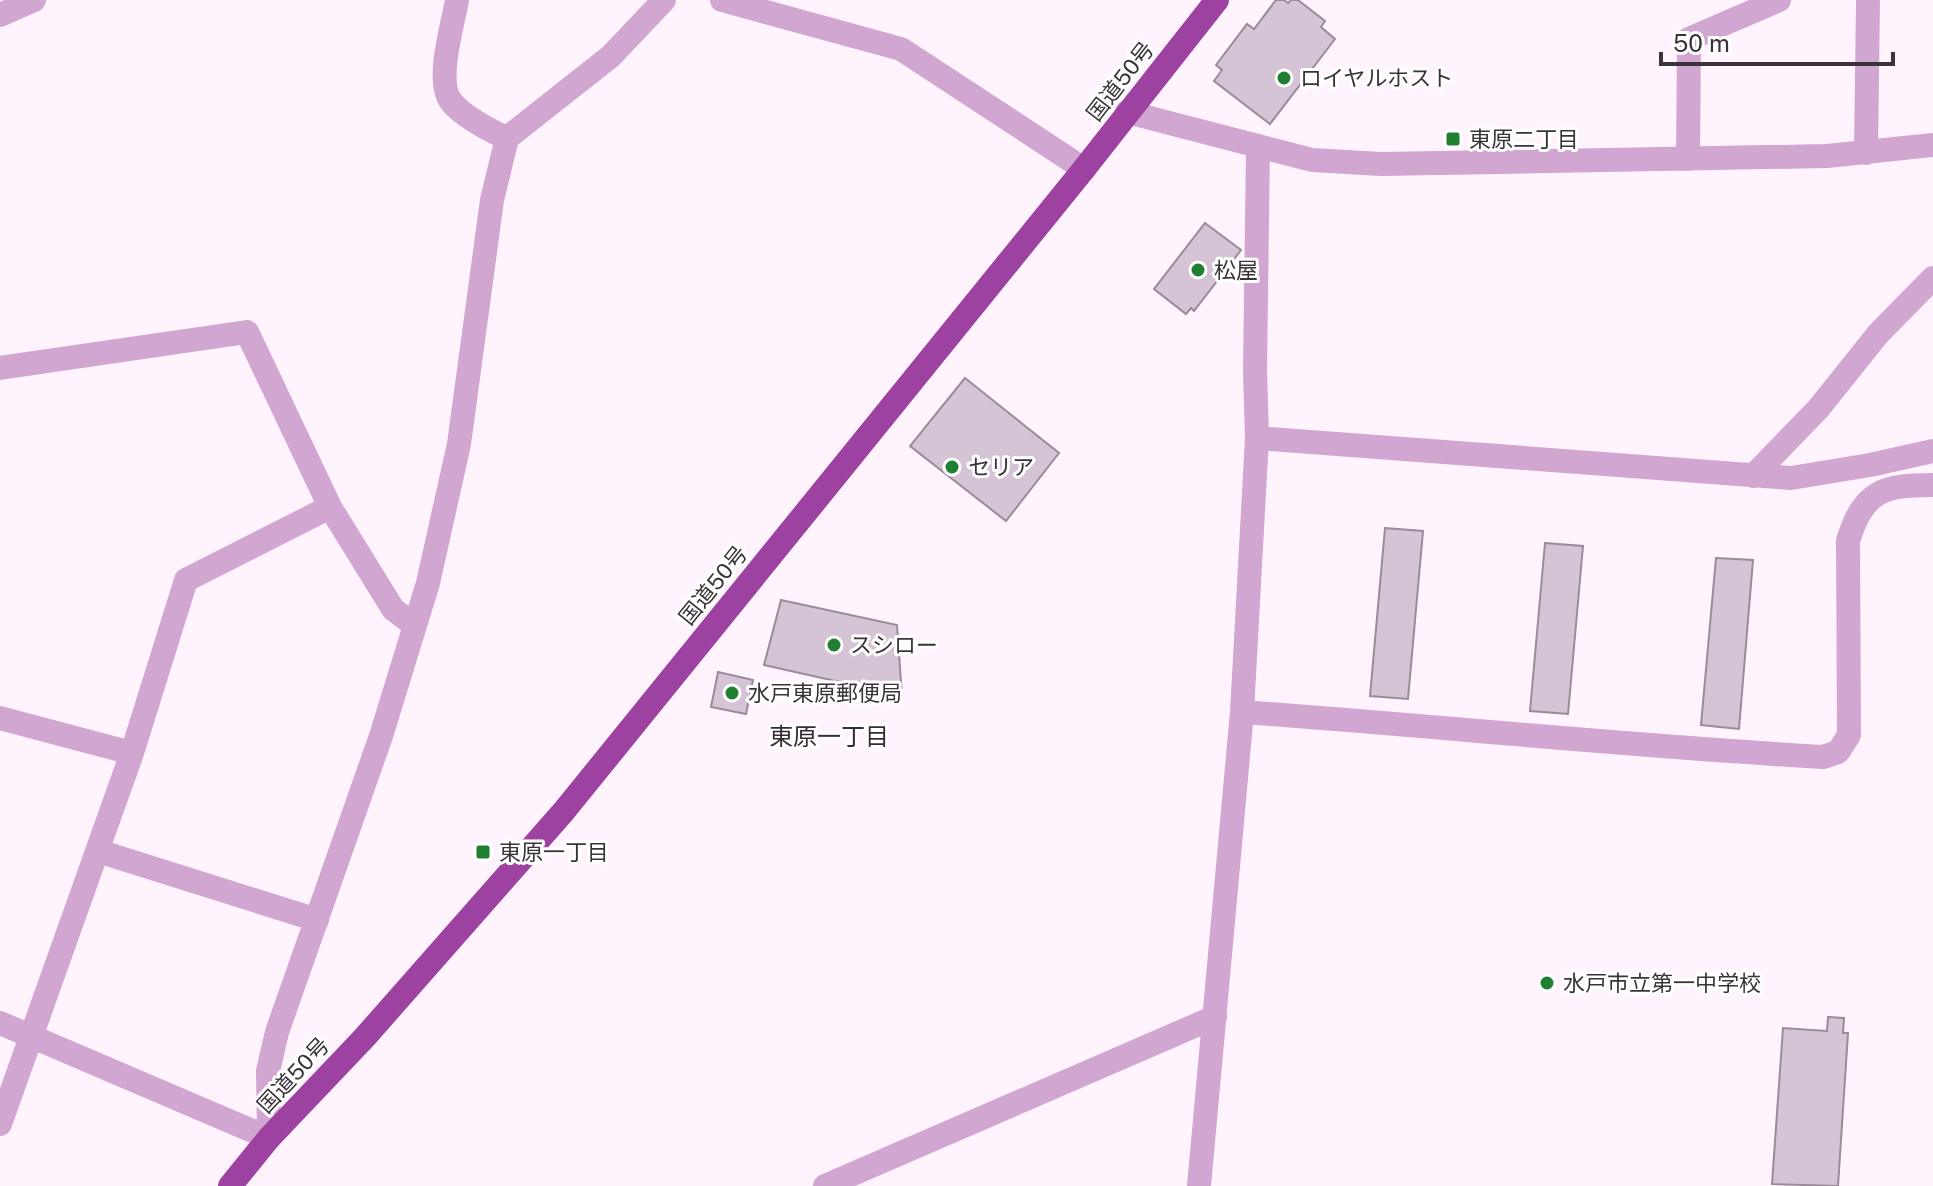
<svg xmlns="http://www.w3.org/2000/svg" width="1933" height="1186" font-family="'Public Sans','Noto Sans JP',sans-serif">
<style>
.building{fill:#d5c4d5;stroke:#9b8b9a;stroke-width:2}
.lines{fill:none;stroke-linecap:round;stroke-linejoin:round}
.minor{stroke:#d1a7d1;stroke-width:24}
.highway{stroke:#9d42a0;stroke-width:24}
.poi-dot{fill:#1f8032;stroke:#fff;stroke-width:3}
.labels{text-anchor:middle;stroke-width:6;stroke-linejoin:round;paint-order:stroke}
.poi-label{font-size:22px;fill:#3a333a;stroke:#fff;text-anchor:start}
.street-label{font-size:22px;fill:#3a333a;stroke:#fff}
.neighbourhood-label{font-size:24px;fill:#372a37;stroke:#fff}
</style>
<rect width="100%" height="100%" fill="#fff4fe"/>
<path class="building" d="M 1276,0 L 1284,0 L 1288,3 L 1291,0 L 1298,0 L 1325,21 L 1321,27 L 1335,39 L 1270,124 L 1214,81 L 1222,70 L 1216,65 L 1247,24 L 1254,29 Z
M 1205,223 L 1241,250 L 1194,311 L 1191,308 L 1186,314 L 1154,289 Z
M 965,378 L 1059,453 L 1006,521 L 910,446 Z
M 1385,528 L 1423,531 L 1408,699 L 1370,696 Z
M 1545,543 L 1583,546 L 1568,714 L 1530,711 Z
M 1716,558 L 1753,560 L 1739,729 L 1701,725 Z
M 781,600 L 897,625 L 902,696 L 764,665 Z
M 718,672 L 753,680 L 746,714 L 711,707 Z
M 1828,1017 L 1844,1018 L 1843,1033 L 1848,1033 L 1838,1186 L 1772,1184 L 1783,1028 L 1827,1031 Z"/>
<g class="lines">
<path class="minor" d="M 457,0 C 453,24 436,79 450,100 C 459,114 492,132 507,138
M 722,0 L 901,49 L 1084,169
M 0,15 L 34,0
M 1127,112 L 1312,160 L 1381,164 L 1827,156 L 1933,145
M 1866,153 L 1868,0
M 1688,159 L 1689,39 L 1779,0
M 0,368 L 247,332 L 330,507 L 393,609 L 414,625
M 1257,438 L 1791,478 L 1870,465 L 1933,451
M 1753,476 L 1818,409 L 1878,334 L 1933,278
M 1242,712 C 1436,726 1629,746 1823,757 L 1838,752 L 1849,735 L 1848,541 C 1863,491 1883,485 1933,485
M 0,718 L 132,753
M 98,851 L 317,920
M 0,1023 L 269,1138 L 268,1071 L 277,1032 L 381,736 L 428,583 L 459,444 L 492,200 L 507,138 L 611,56 L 664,0
M 0,1124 L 132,753 L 186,580 L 330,507
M 825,1186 L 1215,1017
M 1199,1186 L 1242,712 L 1257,438 L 1255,370 L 1258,148"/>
<path class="highway" d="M 230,1186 L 269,1138 L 365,1037 L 564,811 L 1084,169 L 1217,0"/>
</g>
<g class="poi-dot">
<circle cx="1284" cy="78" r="8"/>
<rect x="1445" y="131" width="16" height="16" rx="4"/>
<circle cx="1198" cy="270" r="8"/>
<circle cx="952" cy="467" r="8"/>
<circle cx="834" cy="645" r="8"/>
<circle cx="732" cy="693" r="8"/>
<rect x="475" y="844" width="16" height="16" rx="4"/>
<circle cx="1547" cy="983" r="8"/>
</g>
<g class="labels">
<g class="poi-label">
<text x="1300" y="86">ロイヤルホスト</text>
<text x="1469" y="147">東原二丁目</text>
<text x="1214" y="278">松屋</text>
<text x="968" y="475">セリア</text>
<text x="850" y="653">スシロー</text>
<text x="748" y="701">水戸東原郵便局</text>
<text x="499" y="860">東原一丁目</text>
<text x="1563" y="991">水戸市立第一中学校</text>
</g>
<g class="street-label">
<text transform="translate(1120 81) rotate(-52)" y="8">国道50号</text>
<text transform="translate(713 585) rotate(-51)" y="8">国道50号</text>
<text transform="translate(293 1075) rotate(-47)" y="8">国道50号</text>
</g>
<g class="neighbourhood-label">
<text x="829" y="745">東原一丁目</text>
</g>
</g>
<path d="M1661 52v12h232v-12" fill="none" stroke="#3a333a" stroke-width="4"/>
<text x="1673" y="52" font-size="24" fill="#3a333a" stroke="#ffffff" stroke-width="6" paint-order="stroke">50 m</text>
</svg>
